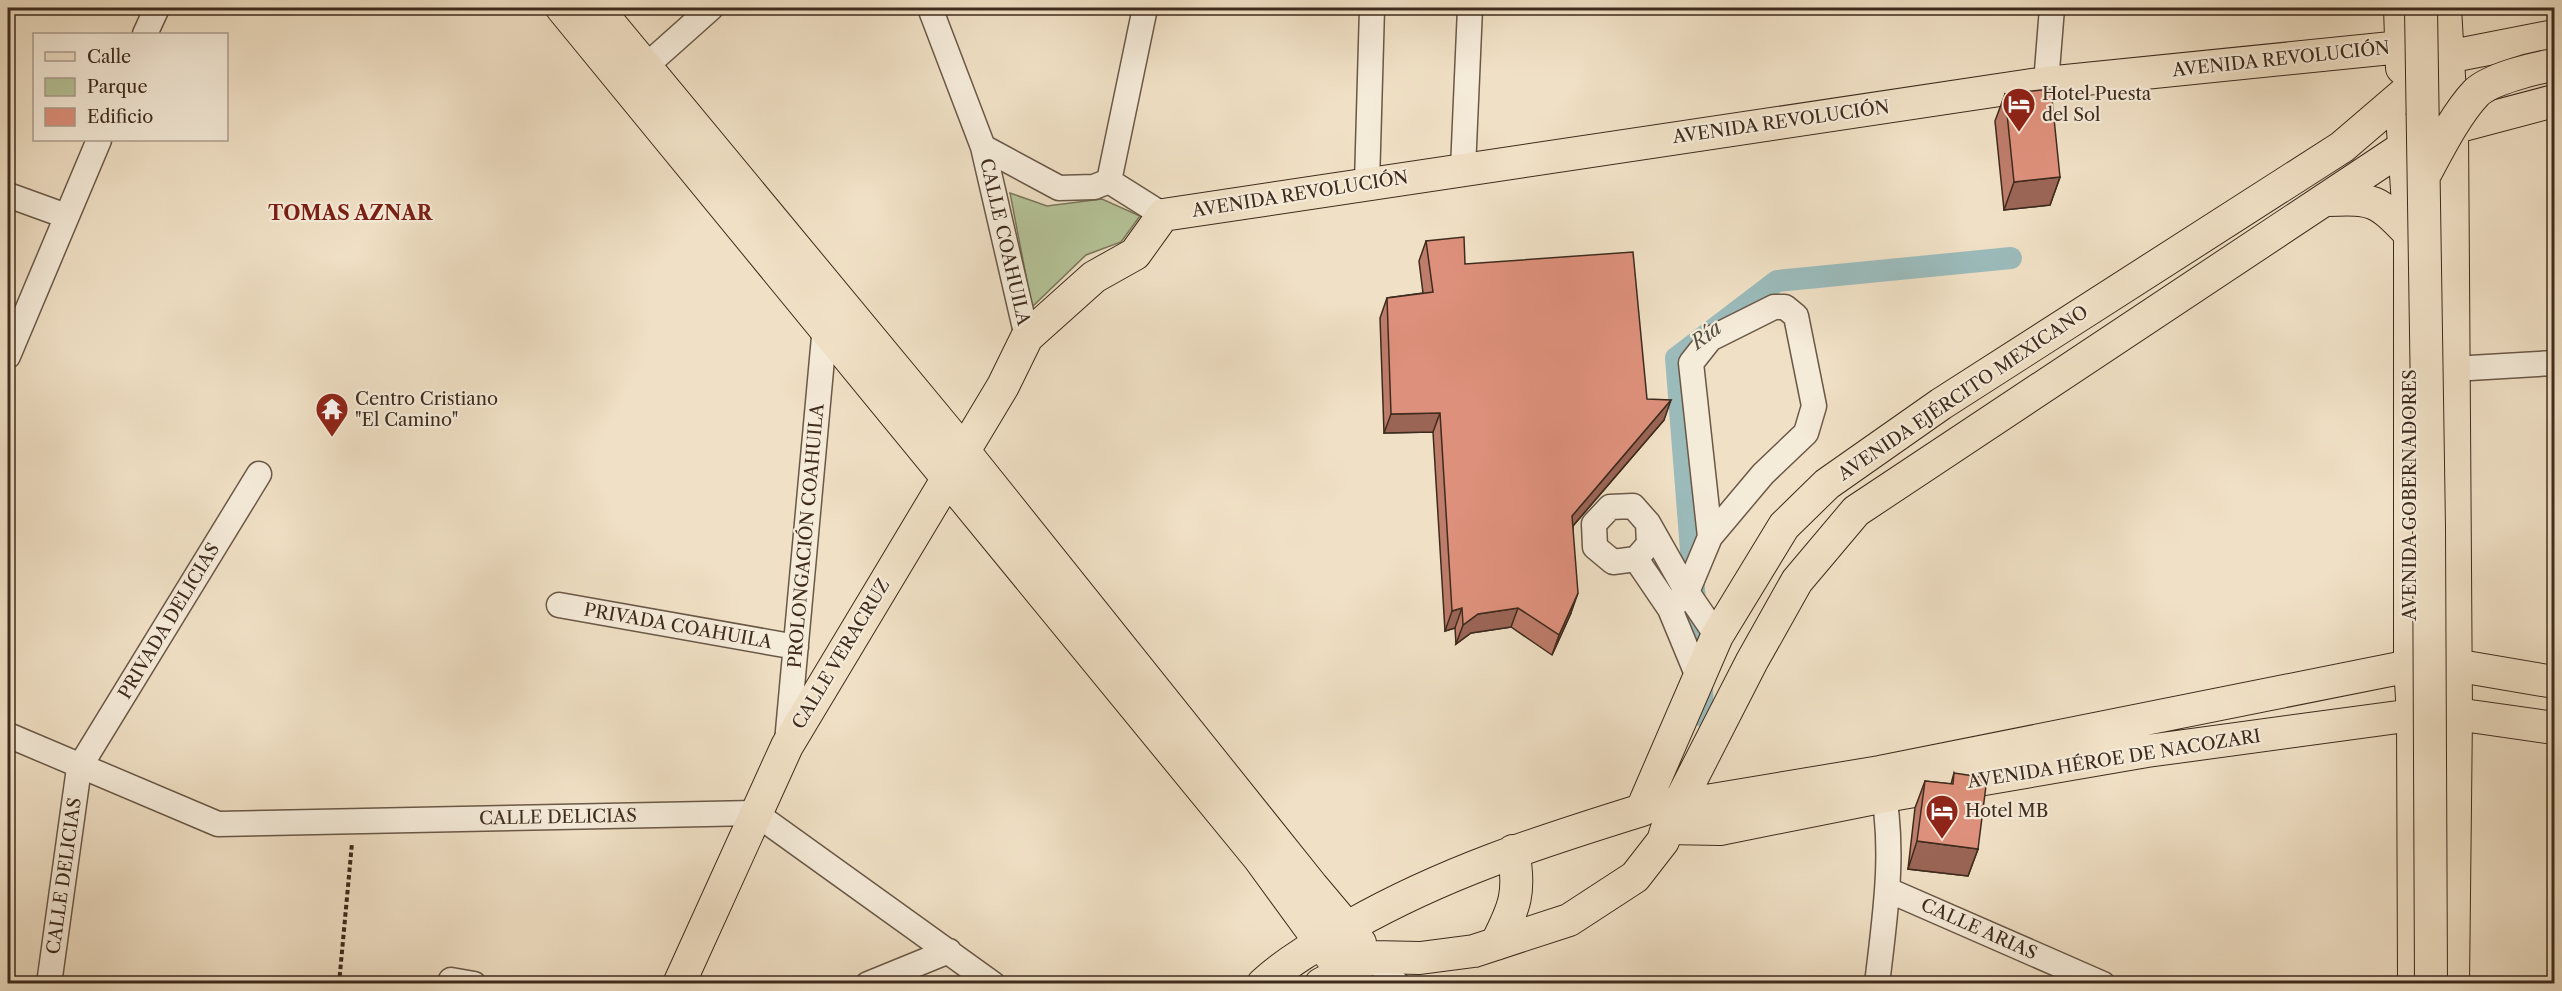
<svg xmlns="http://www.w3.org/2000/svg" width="2562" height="991" font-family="'Libre Caslon Text',serif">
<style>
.green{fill:#b5c398;stroke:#7a775a;stroke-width:1.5}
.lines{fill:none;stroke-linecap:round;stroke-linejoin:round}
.canal{stroke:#9bbbbb;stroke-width:22}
.minor-casing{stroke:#6a5847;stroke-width:27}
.major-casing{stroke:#3e2b1d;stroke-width:34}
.path{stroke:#3e2b1d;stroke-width:4;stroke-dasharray:4.5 3;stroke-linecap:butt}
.minor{stroke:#f5ebd9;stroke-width:24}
.major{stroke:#f0e0c5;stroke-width:32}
.major-bridge-casing{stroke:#3e2b1d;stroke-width:34;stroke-linecap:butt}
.major-bridge{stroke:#f0e0c5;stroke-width:32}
.wall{fill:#be7c6a;stroke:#3e2b1d;stroke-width:1.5}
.shaded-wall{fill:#9b6556;stroke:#3e2b1d;stroke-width:1.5}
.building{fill:#dd907b;stroke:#3e2b1d;stroke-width:1.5}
.labels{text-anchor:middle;stroke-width:4.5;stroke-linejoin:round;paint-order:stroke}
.street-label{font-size:18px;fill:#3e2b1d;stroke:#f5ebd9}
.poi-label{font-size:18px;fill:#3e2b1d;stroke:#f5ebd9;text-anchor:start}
.neighbourhood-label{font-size:20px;font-weight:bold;fill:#7a1f14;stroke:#f5ebd9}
.water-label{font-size:20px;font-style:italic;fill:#554f44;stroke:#f5ebd9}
</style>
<rect width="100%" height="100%" fill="#f0e0c5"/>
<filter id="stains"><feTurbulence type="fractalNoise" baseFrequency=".00333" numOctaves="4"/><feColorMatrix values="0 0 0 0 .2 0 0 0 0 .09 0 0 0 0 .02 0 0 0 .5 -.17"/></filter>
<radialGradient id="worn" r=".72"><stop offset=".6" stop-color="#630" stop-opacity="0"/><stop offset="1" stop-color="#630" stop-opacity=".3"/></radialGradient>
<path class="green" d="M 1010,193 L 1047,206 L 1102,199 L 1140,216 L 1121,242 L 1086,255 L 1032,307 Z"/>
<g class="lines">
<path class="canal" d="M 1704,717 L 1676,358 L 1777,281 L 2011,258"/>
<g class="minor-casing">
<path id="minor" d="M 930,8 L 983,147 L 1027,337
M 145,34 L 157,8
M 646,66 L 711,8
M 2046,83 L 2052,8
M 983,147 L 1059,188 L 1094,187 L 1109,181
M 1463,169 L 1470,8
M 1109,181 L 1145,8
M 1109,181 L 1163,215
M 1367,183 L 1372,8
M 8,195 L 66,216
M 8,356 L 99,140
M 2453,369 L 2554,363
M 1648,523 L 1649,544 L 1636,559 L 1613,562 L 1595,547 L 1594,524 L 1610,507 L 1633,506 L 1648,523 L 1687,592 L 1717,636
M 1636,559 L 1670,609 L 1699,679
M 559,605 L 796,647
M 1670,609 L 1687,592 L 1710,537 L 1763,474 L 1806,433 L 1814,406 L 1796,316 L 1785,307 L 1774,307 L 1710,339 L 1691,363 L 1710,537
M 8,735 L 218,824 L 755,813 L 993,984
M 787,742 L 825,326
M 1888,890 L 2103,984
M 1373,957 L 1397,984
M 451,980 L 474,984
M 49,984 L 79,768 L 259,474
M 868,984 L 949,951
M 1877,984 C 1885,916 1896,847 1881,780"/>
</g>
<g class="major-casing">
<path id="major" d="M 562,8 L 1259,858 L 1332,958
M 597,8 L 963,450 L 1312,886 L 1360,943
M 2400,8 L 2402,68
M 2445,8 L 2452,128 L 2456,714 L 2453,984
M 2434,117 L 2452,128 L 2554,101
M 2403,130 L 2410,234 L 2410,666 L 2413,715 L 2414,984
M 2327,200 C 2375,198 2377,200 2410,234
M 1646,800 L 1717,636 L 1784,526 L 1827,484 L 1941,404 L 2342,147 L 2447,57 L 2554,36
M 1671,819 L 1752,661 L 1797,581 L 1856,511 L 2404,147 L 2448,130
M 1496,944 C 1515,907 1521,892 1513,851
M 679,984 L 787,746 L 1003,386 L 1027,337 L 1094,277 L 1135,254 L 1163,215 L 2046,83 L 2401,47 L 2447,57
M 1263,984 C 1289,960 1320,943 1350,926 C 1445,872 1539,842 1642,810 L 1646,800 L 1676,806 L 1880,772 L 2410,666 L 2454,665 L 2554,682
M 1321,984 L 1373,957 L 1420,958 L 1474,951 L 1569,920 L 1635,877 L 1663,841 L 1667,828 L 1720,829 L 1885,796 L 2147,751 L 2413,715 L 2456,714 L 2554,728"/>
</g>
<path class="path" d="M 339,984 L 352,843"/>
<use href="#minor" class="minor"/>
<use href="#major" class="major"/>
<g class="major-bridge-casing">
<path id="major-bridge" d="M 2421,8 L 2429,528 L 2431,984
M 2424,176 C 2438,150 2456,114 2476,93 C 2490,79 2535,68 2554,65"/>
</g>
<use href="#major-bridge" class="major-bridge"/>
</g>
<path class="wall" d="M 2005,94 L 2060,177 L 2050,205 L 2004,210 L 1995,121 Z
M 1426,241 L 1465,264 L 1647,399 L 1664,420 L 1573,526 L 1571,613 L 1552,655 L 1511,627 L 1471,633 L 1456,644 L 1455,628 L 1445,631 L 1433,432 L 1384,433 L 1380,318 L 1387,298 L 1423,293 L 1419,261 Z
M 1954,773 L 1978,849 L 1968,876 L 1908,869 L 1915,808 L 1925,781 L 1951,784 Z"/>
<path class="shaded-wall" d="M 2060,177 L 2050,205 L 2004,210 L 2014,182 Z
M 1671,400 L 1664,420 L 1565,535 L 1572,516 Z
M 1440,413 L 1433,432 L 1384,433 L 1391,414 Z
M 1578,593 L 1571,613 L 1552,655 L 1559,635 Z
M 1462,608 L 1455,628 L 1445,631 L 1452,611 Z
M 1518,608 L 1511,627 L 1471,633 L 1456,644 L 1463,625 L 1478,614 Z
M 1917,841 L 1978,849 L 1968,876 L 1908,869 Z"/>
<path class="building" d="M 2051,89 L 2060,177 L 2014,182 L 2005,94 Z
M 1464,237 L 1465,264 L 1633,252 L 1647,399 L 1671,400 L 1572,516 L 1578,593 L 1559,635 L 1518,608 L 1478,614 L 1463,625 L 1462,608 L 1452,611 L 1440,413 L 1391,414 L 1387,298 L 1433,292 L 1426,241 Z
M 1954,773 L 1987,778 L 1978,849 L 1917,841 L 1925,781 L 1953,784 Z"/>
<defs>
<g id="hotel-pin" transform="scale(1.725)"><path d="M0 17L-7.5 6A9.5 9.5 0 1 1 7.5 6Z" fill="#8f2418" stroke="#f5ebd9"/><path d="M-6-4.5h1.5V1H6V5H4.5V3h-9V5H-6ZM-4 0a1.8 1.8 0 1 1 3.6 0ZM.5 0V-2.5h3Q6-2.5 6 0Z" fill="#fff"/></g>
<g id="temple-pin" transform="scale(1.725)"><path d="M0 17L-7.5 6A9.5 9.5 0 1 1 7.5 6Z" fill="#8f2418" stroke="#f5ebd9"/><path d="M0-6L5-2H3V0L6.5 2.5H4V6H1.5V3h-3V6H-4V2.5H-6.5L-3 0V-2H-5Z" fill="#fff"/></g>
</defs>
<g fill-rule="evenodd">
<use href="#hotel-pin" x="2019" y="104"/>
<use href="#temple-pin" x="332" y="409"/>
<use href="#hotel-pin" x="1942" y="811"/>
</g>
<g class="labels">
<g class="street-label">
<text transform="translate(2281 59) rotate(-6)" y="6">AVENIDA REVOLUCIÓN</text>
<text transform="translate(1781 122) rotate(-8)" y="6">AVENIDA REVOLUCIÓN</text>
<text transform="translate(1300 194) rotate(-9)" y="6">AVENIDA REVOLUCIÓN</text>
<text transform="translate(1005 242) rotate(77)" y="6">CALLE COAHUILA</text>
<text transform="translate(1963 393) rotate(-34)" y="6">AVENIDA EJÉRCITO MEXICANO</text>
<text transform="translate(2410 495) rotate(-90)" y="6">AVENIDA GOBERNADORES</text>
<text transform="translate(806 536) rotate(-85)" y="6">PROLONGACIÓN COAHUILA</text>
<text transform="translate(169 621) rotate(-59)" y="6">PRIVADA DELICIAS</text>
<text transform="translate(678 626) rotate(10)" y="6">PRIVADA COAHUILA</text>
<text transform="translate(841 654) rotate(-59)" y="6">CALLE VERACRUZ</text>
<text transform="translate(2114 759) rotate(-9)" y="6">AVENIDA HÉROE DE NACOZARI</text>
<text transform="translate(558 817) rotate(-1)" y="6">CALLE DELICIAS</text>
<text transform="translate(64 876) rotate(-82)" y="6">CALLE DELICIAS</text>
<text transform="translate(1979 929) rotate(24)" y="6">CALLE ARIAS</text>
</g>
<g class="poi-label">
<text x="2042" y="100">Hotel Puesta<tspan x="2042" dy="21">del Sol</tspan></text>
<text x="355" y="405">Centro Cristiano<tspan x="355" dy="21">"El Camino"</tspan></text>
<text x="1965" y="817">Hotel MB</text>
</g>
<g class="neighbourhood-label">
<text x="350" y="220">TOMAS AZNAR</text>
</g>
<g class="water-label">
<text transform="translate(1706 335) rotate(-37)" y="7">Ría</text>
</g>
</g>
<rect width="2562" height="991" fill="none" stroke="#f0e0c5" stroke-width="30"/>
<rect x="9" y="9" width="2544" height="973" fill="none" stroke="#3e2b1d" stroke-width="3"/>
<rect x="15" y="15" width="2532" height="961" fill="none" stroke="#3e2b1d" stroke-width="1.5"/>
<rect x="33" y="33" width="195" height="108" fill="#f5ebd9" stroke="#ac9e8e" stroke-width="1.5"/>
<rect x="45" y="52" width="30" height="9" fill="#f0e0c5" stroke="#ac9e8e" stroke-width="1.5"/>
<text x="87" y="63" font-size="18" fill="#3e2b1d">Calle</text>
<rect x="45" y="78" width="30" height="18" fill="#b5c398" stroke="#ac9e8e" stroke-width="1.5"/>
<text x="87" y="93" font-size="18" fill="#3e2b1d">Parque</text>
<rect x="45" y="108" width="30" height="18" fill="#dd907b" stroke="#ac9e8e" stroke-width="1.5"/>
<text x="87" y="123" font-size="18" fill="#3e2b1d">Edificio</text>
<rect width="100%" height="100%" filter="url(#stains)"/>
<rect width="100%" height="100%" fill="url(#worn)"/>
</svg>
